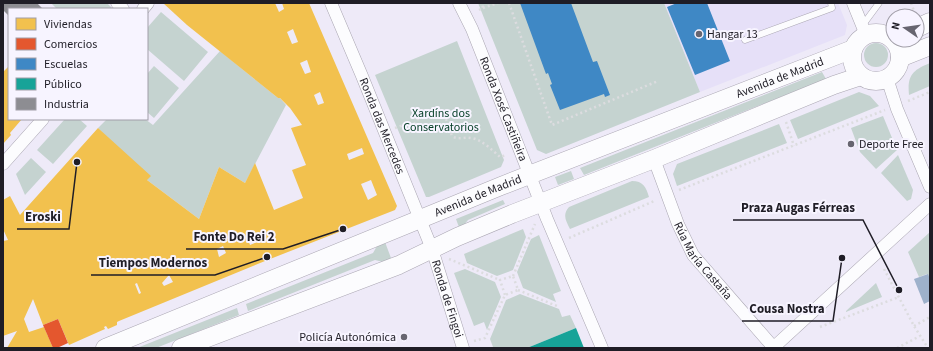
<svg xmlns="http://www.w3.org/2000/svg" width="933" height="351" font-family="'Source Sans 3',sans-serif">
<style>
.built{fill:#e6e0f8}
.green{fill:#c5d3d0}
.water{fill:#9eb1cb}
.homes{fill:#f2c14e;fill-rule:evenodd}
.shops{fill:#e4572e}
.schools{fill:#3f88c5}
.public{fill:#17a398}
.industry{fill:#8d8d92}
.lines{fill:none;stroke-linecap:round;stroke-linejoin:round}
.lane-casing{stroke:#aaa6b2;stroke-width:7}
.street-casing{stroke:#aaa6b2;stroke-width:13}
.secondary-casing{stroke:#aaa6b2;stroke-width:19}
.path{stroke:#dcdcdf;stroke-width:2.5;stroke-dasharray:2 3;stroke-linecap:butt}
.lane{stroke:#fcfcfe;stroke-width:6}
.street{stroke:#fcfcfe;stroke-width:12}
.secondary{stroke:#fcfcfe;stroke-width:18}
.poi-dot{fill:#676570;stroke:#f7f4ff;stroke-width:1.5}
.labels{text-anchor:middle;stroke-width:4;stroke-linejoin:round;paint-order:stroke}
.poi-label{font-size:12px;fill:#1f1d26;stroke:#f7f4ff;text-anchor:start}
.street-label{font-size:12px;fill:#1f1d26;stroke:#f7f4ff}
.park-label{font-size:12px;fill:#074029;stroke:#f7f4ff}
.leader{fill:none;stroke:#1f1d26;stroke-width:1.5}
.callout-dot{fill:#1f1d26;stroke:#f7f4ff;stroke-width:1.5}
.callout-label{font-size:13px;text-anchor:middle;font-weight:bold;fill:#1f1d26;stroke:#f7f4ff;stroke-width:4;stroke-linejoin:round;paint-order:stroke}
</style>
<rect width="100%" height="100%" fill="#eeeaf8"/>
<path class="built" d="M 664,3 L 838,3 L 847,25 L 845,35 L 700,92 Z"/>
<path class="green" d="M 51,3 L 107,3 L 113,9 L 57,9 Z
M 478,3 L 664,3 L 700,92 L 546,154 L 537,150 Z
M 161,12 L 208,52 L 184,81 L 147,49 L 147,28 Z
M 457,41 L 504,160 L 501,167 L 429,197 L 426,197 L 375,75 Z
M864 55a12 12 0 1 1 24 0a12 12 0 1 1-24 0Z
M 220,51 L 278,98 L 280,98 L 286,105 L 245,183 L 219,167 L 199,219 L 147,180 L 98,128 L 107,119 L 145,119 L 153,125 Z
M 930,63 L 930,86 L 909,95 C 907,75 913,70 930,63 Z
M 154,66 L 179,88 L 154,118 L 147,112 L 147,74 Z
M 822,72 L 826,79 L 584,175 L 580,168 Z
M 859,92 L 870,96 L 879,106 L 798,139 L 790,120 Z
M 883,116 L 897,150 L 876,169 L 860,152 L 851,128 Z
M 65,119 L 79,119 L 87,126 L 53,164 L 37,150 Z
M 779,124 L 787,143 L 677,186 L 673,174 L 677,164 Z
M 898,155 L 913,190 L 911,199 L 907,201 L 881,173 Z
M 31,158 L 46,172 L 25,195 L 16,174 Z
M 571,171 L 574,179 L 558,185 L 555,177 Z
M 632,181 C 643,181 646,187 649,197 L 570,229 C 566,221 562,215 569,207 Z
M 503,200 L 505,204 L 468,220 L 460,230 L 456,219 Z
M 523,229 L 526,237 L 513,270 L 497,276 L 467,263 L 464,254 Z
M 930,232 L 930,279 L 927,274 L 919,277 L 908,252 Z
M 539,235 L 561,291 L 553,294 L 556,302 L 523,288 L 517,272 L 531,239 Z
M 385,242 L 391,258 L 383,262 L 375,260 L 248,311 L 246,304 L 373,253 L 377,246 Z
M 465,269 L 495,282 L 501,297 L 487,330 L 484,322 L 474,326 L 454,273 Z
M 876,283 L 882,297 L 846,312 L 846,311 Z
M 520,294 L 559,309 L 562,317 L 570,315 L 576,328 L 527,348 L 490,348 L 493,347 L 490,339 L 506,300 Z
M 237,308 L 239,315 L 156,348 L 137,348 Z"/>
<path class="water" d="M 928,274 L 930,279 L 930,301 L 924,304 L 914,279 Z"/>
<path class="homes" d="M 163,3 L 275,3 L 279,12 L 284,9 L 282,3 L 309,3 L 397,206 L 395,210 L 265,261 L 119,321 L 117,322 L 117,325 L 108,329 L 106,326 L 104,327 L 105,329 L 69,345 L 58,319 L 43,325 L 33,299 L 24,319 L 29,332 L 44,327 L 53,348 L 7,348 L 17,331 L 3,336 L 3,241 L 8,240 L 3,229 L 3,200 L 10,196 L 20,215 L 98,128 L 151,176 L 147,180 L 199,219 L 219,167 L 245,183 L 255,163 L 274,210 L 303,198 L 292,170 L 306,165 L 291,128 L 302,125 L 290,108 L 280,98 L 278,98 L 187,25 ZM 293,29 L 298,42 L 292,44 L 287,32 ZM 307,60 L 311,72 L 305,74 L 300,63 ZM 320,92 L 324,103 L 318,105 L 314,95 ZM 362,148 L 364,154 L 349,160 L 347,154 ZM 371,180 L 377,195 L 368,200 L 361,184 ZM 254,234 L 257,242 L 250,245 L 247,237 ZM 223,246 L 226,253 L 219,257 L 217,249 ZM 169,275 L 173,282 L 164,286 L 162,283 ZM 137,283 L 141,293 L 139,294 L 135,284 Z
M 9,66 L 9,119 L 22,119 L 10,133 L 11,135 L 3,144 L 3,72 Z"/>
<path class="shops" d="M 58,319 L 68,343 L 57,348 L 53,348 L 43,325 Z"/>
<path class="schools" d="M 520,3 L 571,3 L 593,62 L 597,61 L 610,95 L 605,97 L 604,94 L 560,110 L 550,85 L 552,84 L 548,73 L 546,74 Z
M 677,3 L 707,3 L 730,61 L 695,75 L 667,7 Z"/>
<path class="public" d="M 576,328 L 584,348 L 527,348 Z"/>
<path class="industry" d="M 3,3 L 37,3 L 43,9 L 9,9 L 9,16 L 3,10 Z"/>
<g class="lines">
<g class="lane-casing">
<path id="lane" d="M 862,26 L 879,3
M 745,40 L 832,8 L 831,3"/>
</g>
<g class="street-casing">
<g id="street">
<path d="M 117,3 L 123,9"/>
<path id="s1" d="M 331,3 L 362,76 L 432,249 L 463,348"/>
<path id="s2" d="M 459,3 L 472,29 L 547,219 L 602,348"/>
<path d="M 853,3 L 866,35"/>
<path d="M 143,9 L 148,3"/>
<path d="M 887,78 L 897,109 L 930,187"/>
<path id="s3" d="M 654,159 L 678,224 L 693,255 L 774,348"/>
<path d="M 3,164 L 43,119"/>
<path d="M 773,348 L 930,204"/>
</g>
</g>
<g class="secondary-casing">
<g id="secondary">
<path d="M 917,28 L 930,22"/>
<circle cx="876" cy="57" r="24"/>
<path d="M 900,58 L 930,46"/>
<path id="s4" d="M 105,348 L 501,186 L 853,49"/>
<path d="M 181,348 L 399,265 L 457,237 L 512,214 L 654,159 L 834,85 L 861,76"/>
</g>
</g>
<path class="path" d="M 509,3 L 552,125 L 658,81
M 911,3 L 914,11
M 483,8 L 498,3
M 479,10 L 483,8 L 482,3
M 908,101 L 930,92
M 786,122 L 794,146
M 395,128 L 409,123 L 414,124 C 417,121 419,116 423,114 C 430,109 441,110 445,118 C 449,123 450,131 452,136 C 458,140 464,137 471,138 C 481,139 492,150 500,157 L 506,155
M 679,190 L 885,110
M 569,238 L 654,201
M 449,259 L 500,280
M 884,269 L 914,326 L 928,348
M 513,276 L 535,224
M 518,290 L 557,306
M 914,326 L 930,317
M 820,327 L 899,297
M 474,341 L 485,338 L 505,295 L 518,290 L 513,276 L 500,280 L 505,295
M 897,348 L 920,336"/>
<use href="#lane" class="lane"/>
<use href="#street" class="street"/>
<use href="#secondary" class="secondary"/>
</g>
<g class="poi-dot">
<circle cx="699" cy="34" r="4"/>
<circle cx="851" cy="144" r="4"/>
<circle cx="404" cy="337" r="4"/>
</g>
<g class="labels">
<g class="poi-label">
<text x="707" y="38">Hangar 13</text>
<text x="859" y="148">Deporte Free</text>
<text x="396" y="341" text-anchor="end">Policía Autonómica</text>
</g>
<g class="street-label">
<text dy="4" stroke="none"><textPath href="#s4" startOffset="727">Avenida de Madrid</textPath></text>
<text dy="4" stroke="none"><textPath href="#s2" startOffset="115">Ronda Xosé Castiñeira</textPath></text>
<text dy="4" stroke="none"><textPath href="#s1" startOffset="133">Ronda das Mercedes</textPath></text>
<text dy="4" stroke="none"><textPath href="#s4" startOffset="403">Avenida de Madrid</textPath></text>
<text dy="4" stroke="none"><textPath href="#s3" startOffset="114">Rúa María Castaña</textPath></text>
<text dy="4" stroke="none"><textPath href="#s1" startOffset="318">Ronda de Fingoi</textPath></text>
</g>
<g class="park-label">
<text x="441" y="117">Xardíns dos<tspan x="441" dy="14">Conservatorios</tspan></text>
</g>
</g>
<path class="leader" d="M899 290L863 220H733M77 162L69 229H17M343 229L283 249H186M267 257L215 275H91M842 258L833 321H742"/>
<g class="callout-dot">
<circle cx="899" cy="290" r="4"/>
<circle cx="77" cy="162" r="4"/>
<circle cx="343" cy="229" r="4"/>
<circle cx="267" cy="257" r="4"/>
<circle cx="842" cy="258" r="4"/>
</g>
<g class="callout-label">
<text x="798" y="212">Praza Augas Férreas</text>
<text x="43" y="221">Eroski</text>
<text x="234" y="241">Fonte Do Rei 2</text>
<text x="153" y="267">Tiempos Modernos</text>
<text x="787" y="313">Cousa Nostra</text>
</g>
<rect width="933" height="351" fill="none" stroke="#1f1d26" stroke-width="8"/>
<rect x="8" y="8" width="140" height="112" fill="#f7f4ff" stroke="#a19ea8"/>
<rect x="16" y="18" width="20" height="12" fill="#f2c14e" stroke="#a19ea8"/>
<text x="44" y="28" font-size="12" fill="#1f1d26">Viviendas</text>
<rect x="16" y="38" width="20" height="12" fill="#e4572e" stroke="#a19ea8"/>
<text x="44" y="48" font-size="12" fill="#1f1d26">Comercios</text>
<rect x="16" y="58" width="20" height="12" fill="#3f88c5" stroke="#a19ea8"/>
<text x="44" y="68" font-size="12" fill="#1f1d26">Escuelas</text>
<rect x="16" y="78" width="20" height="12" fill="#17a398" stroke="#a19ea8"/>
<text x="44" y="88" font-size="12" fill="#1f1d26">Público</text>
<rect x="16" y="98" width="20" height="12" fill="#8d8d92" stroke="#a19ea8"/>
<text x="44" y="108" font-size="12" fill="#1f1d26">Industria</text>
<g transform="translate(905 28) rotate(283)"><circle r="19" fill="#f7f4ff" stroke="#a19ea8"/>
<path d="M0-3L7 15L0 10L-7 15Z" fill="#676570"/>
<text y="-6" font-size="11" font-weight="bold" text-anchor="middle" fill="#1f1d26">N</text>
</g>
</svg>
